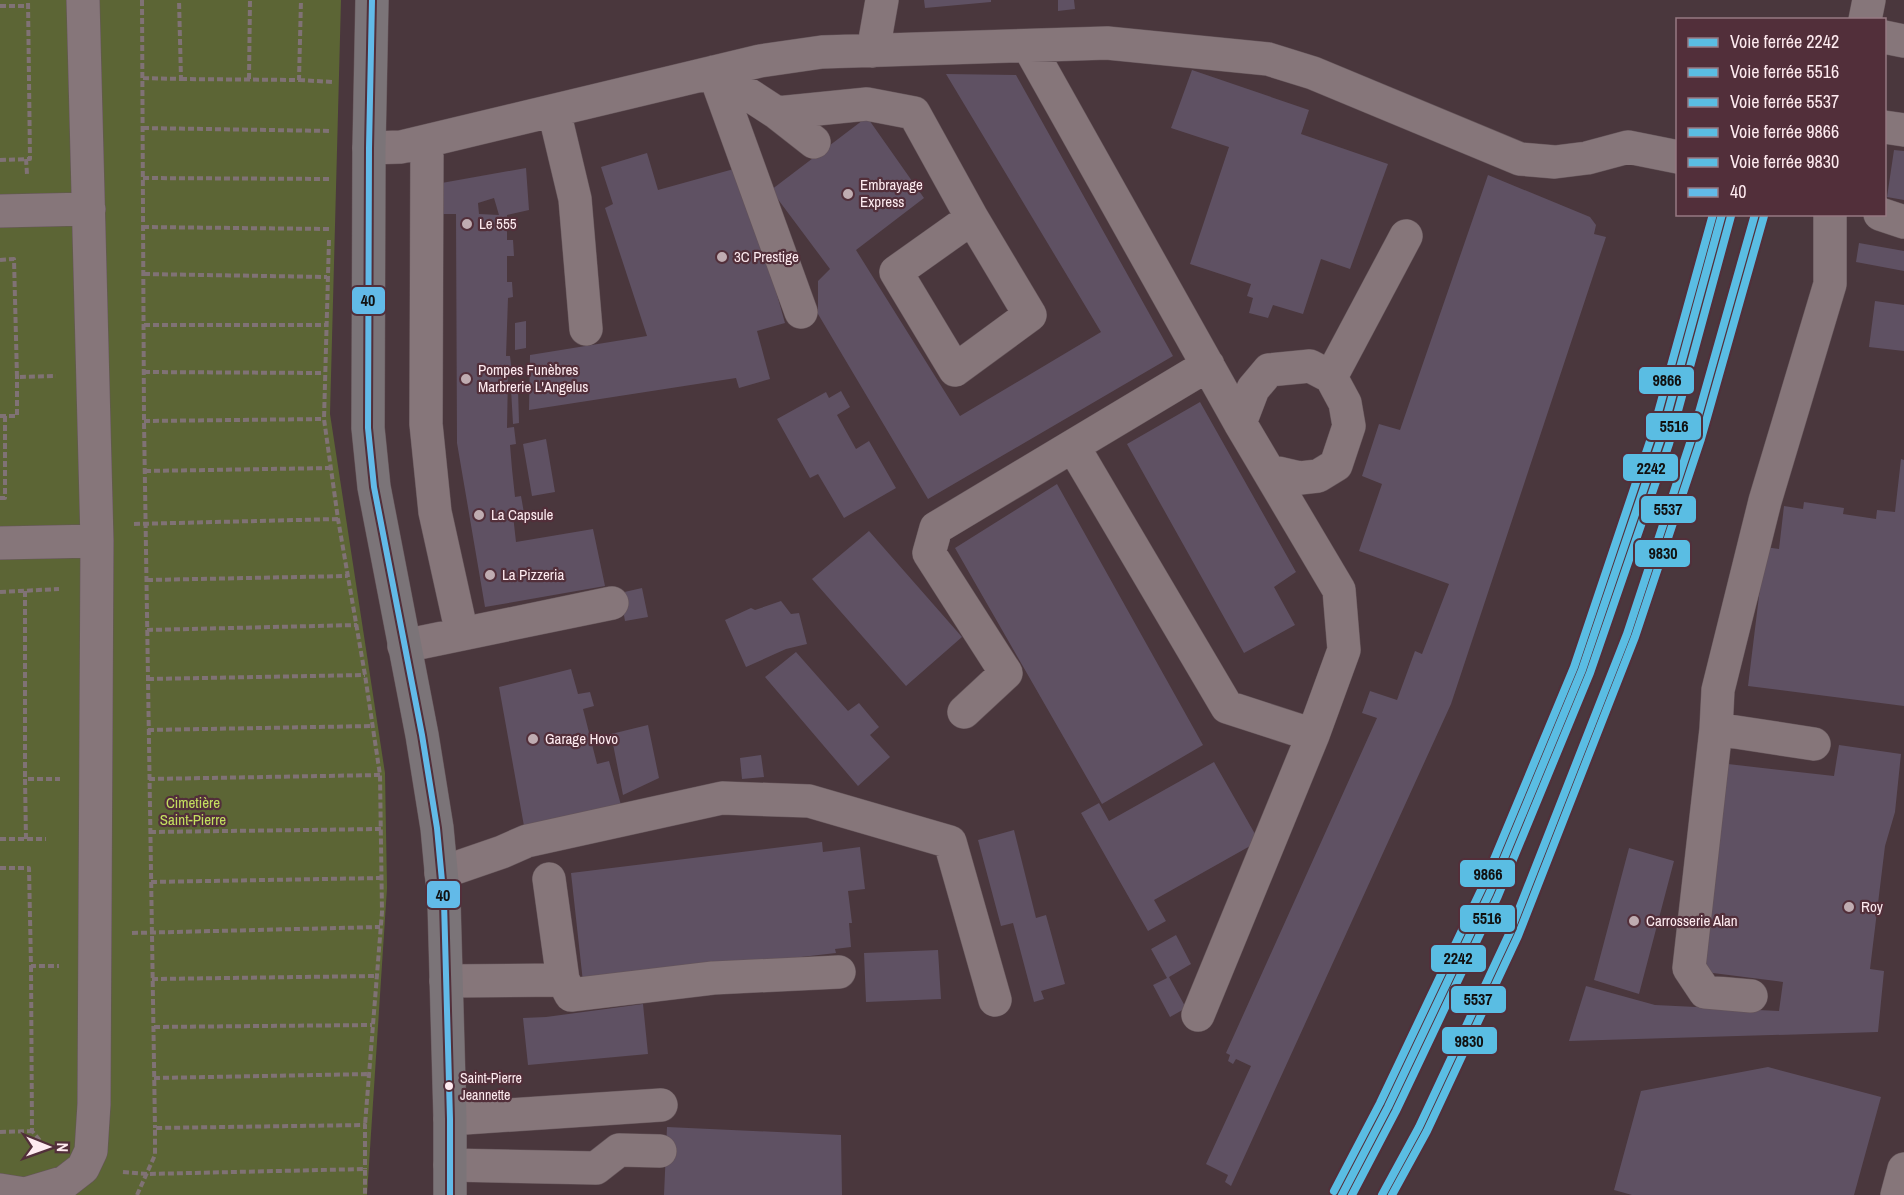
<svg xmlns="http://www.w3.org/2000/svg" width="1904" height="1195" font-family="'Archivo Narrow',sans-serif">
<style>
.green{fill:#5c6535}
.building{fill:#5f5163;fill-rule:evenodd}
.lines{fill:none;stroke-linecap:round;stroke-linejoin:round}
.minor-casing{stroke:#65555a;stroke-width:34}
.major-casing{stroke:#65555a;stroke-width:34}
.path{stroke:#807275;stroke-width:4;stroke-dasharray:6 3;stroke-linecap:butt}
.minor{stroke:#86767a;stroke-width:33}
.major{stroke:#7b7478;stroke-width:33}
.bus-1-casing{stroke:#522f3a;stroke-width:10}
.bus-1{stroke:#62bae8;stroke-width:6}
.rail-1-casing{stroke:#522f3a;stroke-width:12}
.rail-2-casing{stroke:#522f3a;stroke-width:12}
.rail-3-casing{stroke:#522f3a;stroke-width:12}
.rail-4-casing{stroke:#522f3a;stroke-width:12}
.rail-5-casing{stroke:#522f3a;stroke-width:12}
.rail-1{stroke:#5abde3;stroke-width:8}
.rail-2{stroke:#5abde3;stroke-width:8}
.rail-3{stroke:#5abde3;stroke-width:8}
.rail-4{stroke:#5abde3;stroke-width:8}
.rail-5{stroke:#5abde3;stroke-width:8}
.poi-dot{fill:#bfacb1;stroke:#522f3a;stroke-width:2}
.bus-dot{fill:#feebf0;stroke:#522f3a;stroke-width:2}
.labels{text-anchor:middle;stroke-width:4.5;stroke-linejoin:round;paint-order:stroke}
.bus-label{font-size:14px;fill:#feebf0;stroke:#522f3a;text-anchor:start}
.poi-label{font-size:15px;fill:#feebf0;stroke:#522f3a;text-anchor:start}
.park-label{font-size:15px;fill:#c4e05f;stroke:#522f3a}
.line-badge{stroke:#522f3a;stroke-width:2}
.pale-badge-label{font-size:16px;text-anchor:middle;font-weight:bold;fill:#111}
</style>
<rect width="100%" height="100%" fill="#4a373d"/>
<path class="green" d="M 0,0 L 341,0 L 330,414 L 385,773 L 387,888 L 367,1195 L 0,1195 Z"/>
<path class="building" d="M 924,0 L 991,0 L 991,2 L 925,8 Z
M 1058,0 L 1074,0 L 1075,9 L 1058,11 Z
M 1192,70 L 1309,110 L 1301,134 L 1388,164 L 1350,269 L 1321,259 L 1303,314 L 1273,305 L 1268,318 L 1249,313 L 1253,298 L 1247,296 L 1251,284 L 1190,264 L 1229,147 L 1171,128 Z
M 946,74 L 1016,75 L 1173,356 L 928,499 L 818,314 L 818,281 L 830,269 L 771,190 L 867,117 L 924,198 L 856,250 L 960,416 L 1101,332 Z
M 1894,150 L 1904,151 L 1904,200 L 1887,197 Z
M 647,153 L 658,190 L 741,167 L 785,323 L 757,331 L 770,379 L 739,388 L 736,378 L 529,410 L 530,355 L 647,336 L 605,208 L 613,204 L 601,167 Z
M 526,168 L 529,210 L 507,215 L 507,240 L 513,240 L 514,256 L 507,256 L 507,282 L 512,282 L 513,297 L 508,298 L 506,356 L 510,356 L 512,373 L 508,373 L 507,428 L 514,427 L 516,444 L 510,445 L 512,469 L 515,497 L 521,496 L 524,513 L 513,515 L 516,542 L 593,529 L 605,586 L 485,607 L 457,443 L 456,214 L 437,214 L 436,184 ZM 494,198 L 499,215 L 479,214 L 478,203 Z
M 1488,175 L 1590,217 L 1596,225 L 1594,234 L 1606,237 L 1451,704 L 1231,1186 L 1225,1182 L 1228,1175 L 1206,1164 L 1251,1066 L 1236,1059 L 1233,1064 L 1228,1061 L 1230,1055 L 1226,1053 L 1377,718 L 1362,713 L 1370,691 L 1397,700 L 1415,651 L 1422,654 L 1449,584 L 1359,551 L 1382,484 L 1362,476 L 1379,424 L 1400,430 Z
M 1859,243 L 1904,251 L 1904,271 L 1856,262 Z
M 1875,301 L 1904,305 L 1904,351 L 1869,347 Z
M 526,321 L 526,348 L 515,350 L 515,323 Z
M 511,389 L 518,389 L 519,423 L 513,424 Z
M 841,391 L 850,407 L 837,415 L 856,449 L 869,441 L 896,488 L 844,518 L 818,474 L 810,478 L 777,419 L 826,392 L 829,398 Z
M 1200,402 L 1296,572 L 1274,587 L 1295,625 L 1244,653 L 1127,444 Z
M 546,439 L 555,492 L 532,496 L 523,444 Z
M 1901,459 L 1904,460 L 1904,706 L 1748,686 L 1765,547 L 1779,549 L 1784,506 L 1803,509 L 1804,502 L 1844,508 L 1843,514 L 1876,519 L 1877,510 L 1895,512 Z
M 1057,484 L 1203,745 L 1102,804 L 955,548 Z
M 869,531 L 962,637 L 906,686 L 812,579 Z
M 642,588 L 648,617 L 625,621 L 620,593 Z
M 781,601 L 791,614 L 799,613 L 807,644 L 786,649 L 746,667 L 725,620 L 751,608 L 755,610 Z
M 796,652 L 848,711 L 859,703 L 879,727 L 870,735 L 890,757 L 858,786 L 765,677 Z
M 571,669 L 578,694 L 590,692 L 594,706 L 583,709 L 597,764 L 609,761 L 621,805 L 524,826 L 499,687 Z
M 648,725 L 659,778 L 623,795 L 611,734 Z
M 1839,745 L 1901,754 L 1895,812 L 1885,846 L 1870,969 L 1884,971 L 1878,1032 L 1569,1041 L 1586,986 L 1655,1005 L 1779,1011 L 1783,982 L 1705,972 L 1728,764 L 1834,776 Z
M 761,755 L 764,777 L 742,779 L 740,758 Z
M 1214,762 L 1259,841 L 1154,900 L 1166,921 L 1148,931 L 1081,813 L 1099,803 L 1109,821 Z
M 1014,830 L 1036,918 L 1046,915 L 1065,984 L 1041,991 L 1044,999 L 1034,1002 L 1013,923 L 1001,926 L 978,840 Z
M 822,842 L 823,852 L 860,847 L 865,889 L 848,891 L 852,923 L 849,923 L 851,947 L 835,949 L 836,953 L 583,982 L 571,873 Z
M 1629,848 L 1674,861 L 1639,994 L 1594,980 Z
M 1176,935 L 1191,964 L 1169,977 L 1186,1008 L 1170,1017 L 1153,985 L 1167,978 L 1151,949 Z
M 938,950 L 941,999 L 866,1002 L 864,953 Z
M 643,1004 L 648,1054 L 528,1065 L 523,1018 L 546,1017 Z
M 1768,1067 L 1881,1097 L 1854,1195 L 1632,1195 L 1614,1190 L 1641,1091 Z
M 667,1127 L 841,1135 L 842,1195 L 664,1195 Z"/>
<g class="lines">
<g class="minor-casing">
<path id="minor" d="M 1865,20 L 1869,0
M 1884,37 L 1904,41
M 1029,47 L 1240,423 L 1339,590 L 1344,650 L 1313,735 L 1198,1015
M 873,51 L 882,0
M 714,72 L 801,312
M 714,72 L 777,113 L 814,142
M 554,111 L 575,199 L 586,329
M 777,113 L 867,104 L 914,113 L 972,218 L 896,272 L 955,370 L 1030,315 L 972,218
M 1884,127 L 1904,130
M 427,141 L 426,424 L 435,512 L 462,634
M 369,148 L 401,147 L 760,61 L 822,52 L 1107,43 L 1268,59 L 1313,73 L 1520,159 L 1555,162 L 1587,158 L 1628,147 L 1678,157
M 0,211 L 89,209
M 1880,214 L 1904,222
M 1331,377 L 1406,236
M 1240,423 L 1253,389 L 1269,370 L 1310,366 L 1331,377 L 1345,403 L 1349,426 L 1336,465 L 1318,476 L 1300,478 L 1270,471
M 1073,446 L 1227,707 L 1313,735
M 0,543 L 97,541
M 404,646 L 612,603
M 964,712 L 1006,673 L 929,553 L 936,528 L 1208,365
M 1716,729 L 1814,744
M 441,873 L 502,852 L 527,841 L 722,798 L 809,801 L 950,842 L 995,1000
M 549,879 L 563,980
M 446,981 L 563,980 L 571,995 L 713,978 L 839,972
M 1751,996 L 1705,992 L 1689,968 L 1716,729 L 1718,690 L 1765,501 L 1830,284 L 1830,214
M 450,1119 L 661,1105
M 450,1165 L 596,1168 L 619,1150 L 660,1151
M 0,1190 L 25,1194 L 65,1182 L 83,1168 L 91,1151 L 94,1104 L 97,541 L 83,0
M 1897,1195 L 1904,1169"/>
</g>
<g class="major-casing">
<path id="major" d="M 372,0 L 369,148 L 368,428 L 374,487 L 422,735 L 437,828 L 444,902 L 450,1119 L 450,1195"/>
</g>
<path class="path" d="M 142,0 L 144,421 L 155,1128
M 0,6 L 28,6
M 143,78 L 181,79 L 179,0
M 181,79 L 299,80 L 301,0
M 249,79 L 250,0
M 299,80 L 333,82
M 143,128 L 331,131
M 26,159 L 27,174
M 0,160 L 30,159 L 28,0
M 143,178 L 330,179
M 143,227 L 329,229
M 329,240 L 324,419 L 338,519 L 365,675 L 380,775 L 382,912 L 365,1125
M 0,260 L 14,259 L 17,377 L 56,376
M 144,274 L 327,277
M 144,325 L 326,325
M 144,372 L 324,373
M 0,416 L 17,416 L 17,377
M 144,421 L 324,419
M 145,471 L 331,468
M 0,498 L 5,498 L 5,416
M 134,524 L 338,519
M 147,580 L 348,576
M 25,591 L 25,779
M 0,592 L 59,589
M 147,630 L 357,625
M 148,679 L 365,675
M 148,730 L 373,726
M 149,779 L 380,775
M 150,832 L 381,829
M 0,839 L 46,839
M 26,839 L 25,779 L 60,779
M 0,868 L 29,868 L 31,966 L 59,966
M 151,882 L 381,878
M 132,933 L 380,927
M 31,966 L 32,1131 L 47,1149
M 152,979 L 376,976
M 154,1027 L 372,1025
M 154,1078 L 370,1074
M 0,1132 L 32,1131
M 123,1172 L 147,1174 L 365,1169 L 365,1195
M 137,1195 L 155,1155 L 155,1128 L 365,1125 L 365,1169"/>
<use href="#minor" class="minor"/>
<use href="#major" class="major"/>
<g class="bus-1-casing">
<path id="bus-1" d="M 372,0 L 369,148 L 368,428 L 374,487 L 422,735 L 437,828 L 444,902 L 450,1119 L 450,1195"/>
</g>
<use href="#bus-1" class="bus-1"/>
<g class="rail-1-casing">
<path id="rail-1" d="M 1342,1195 L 1388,1107 L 1490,892 L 1582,670 L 1660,441 L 1722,214"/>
</g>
<g class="rail-2-casing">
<path id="rail-2" d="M 1352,1195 L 1396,1111 L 1498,896 L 1590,673 L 1669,444 L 1731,216"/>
</g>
<g class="rail-3-casing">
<path id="rail-3" d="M 1382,1195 L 1419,1127 L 1510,932 L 1627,634 L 1692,437 L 1755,214"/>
</g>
<g class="rail-4-casing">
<path id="rail-4" d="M 1334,1191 L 1380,1103 L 1482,888 L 1574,667 L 1651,438 L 1713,214"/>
</g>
<g class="rail-5-casing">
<path id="rail-5" d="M 1392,1195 L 1427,1131 L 1518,936 L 1635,637 L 1701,439 L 1764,216"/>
</g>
<use href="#rail-1" class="rail-1"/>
<use href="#rail-2" class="rail-2"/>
<use href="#rail-3" class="rail-3"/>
<use href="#rail-4" class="rail-4"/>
<use href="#rail-5" class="rail-5"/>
</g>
<g class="poi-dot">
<circle cx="848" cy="194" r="6"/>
<circle cx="467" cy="224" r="6"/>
<circle cx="722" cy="257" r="6"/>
<circle cx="466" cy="379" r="6"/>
<circle cx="479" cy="515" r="6"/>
<circle cx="490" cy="575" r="6"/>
<circle cx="533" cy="739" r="6"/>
<circle cx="1849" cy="907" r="6"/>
<circle cx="1634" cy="921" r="6"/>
</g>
<circle class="bus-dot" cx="449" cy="1086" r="5"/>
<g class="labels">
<g class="bus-label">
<text x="460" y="1083">Saint-Pierre<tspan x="460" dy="17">Jeannette</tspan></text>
</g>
<g class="poi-label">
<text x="860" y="190">Embrayage<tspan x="860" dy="17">Express</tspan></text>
<text x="479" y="229">Le 555</text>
<text x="734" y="262">3C Prestige</text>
<text x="478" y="375">Pompes Funèbres<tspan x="478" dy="17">Marbrerie L'Angelus</tspan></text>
<text x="491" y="520">La Capsule</text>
<text x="502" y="580">La Pizzeria</text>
<text x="545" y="744">Garage Hovo</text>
<text x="1861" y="912">Roy</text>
<text x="1646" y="926">Carrosserie Alan</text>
</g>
<g class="park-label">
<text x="193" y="808">Cimetière<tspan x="193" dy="17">Saint-Pierre</tspan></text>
</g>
</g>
<g class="line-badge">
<rect x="351" y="286" width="35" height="29" rx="6" fill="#62bae8"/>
<rect x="1638" y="366" width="57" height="29" rx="6" fill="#5abde3"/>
<rect x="1645" y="412" width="57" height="29" rx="6" fill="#5abde3"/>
<rect x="1622" y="453" width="57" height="29" rx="6" fill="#5abde3"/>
<rect x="1640" y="495" width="57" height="29" rx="6" fill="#5abde3"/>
<rect x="1634" y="539" width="57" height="29" rx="6" fill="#5abde3"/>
<rect x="1459" y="859" width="57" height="29" rx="6" fill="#5abde3"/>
<rect x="426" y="880" width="35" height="29" rx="6" fill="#62bae8"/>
<rect x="1459" y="904" width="57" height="29" rx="6" fill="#5abde3"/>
<rect x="1430" y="944" width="57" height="29" rx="6" fill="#5abde3"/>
<rect x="1450" y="985" width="57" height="29" rx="6" fill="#5abde3"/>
<rect x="1441" y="1026" width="57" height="29" rx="6" fill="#5abde3"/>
</g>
<g class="pale-badge-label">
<text x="368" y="306">40</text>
<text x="1667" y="386">9866</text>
<text x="1674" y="432">5516</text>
<text x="1651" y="474">2242</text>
<text x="1668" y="515">5537</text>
<text x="1663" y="559">9830</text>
<text x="1488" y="880">9866</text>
<text x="443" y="901">40</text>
<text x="1487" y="924">5516</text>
<text x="1458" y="964">2242</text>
<text x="1478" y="1005">5537</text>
<text x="1469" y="1047">9830</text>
</g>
<rect x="1676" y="18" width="210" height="198" fill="#522f3a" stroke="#977a83" stroke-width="1.5"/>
<rect x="1688" y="38" width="30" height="9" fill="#5abde3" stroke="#977a83" stroke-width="1.5"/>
<text x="1730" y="48" font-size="18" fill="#feebf0">Voie ferrée 2242</text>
<rect x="1688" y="68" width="30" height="9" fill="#5abde3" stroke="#977a83" stroke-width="1.5"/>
<text x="1730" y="78" font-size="18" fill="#feebf0">Voie ferrée 5516</text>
<rect x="1688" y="98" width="30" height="9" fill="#5abde3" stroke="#977a83" stroke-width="1.5"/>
<text x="1730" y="108" font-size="18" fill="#feebf0">Voie ferrée 5537</text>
<rect x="1688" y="128" width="30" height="9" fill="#5abde3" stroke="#977a83" stroke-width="1.5"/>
<text x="1730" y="138" font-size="18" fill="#feebf0">Voie ferrée 9866</text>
<rect x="1688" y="158" width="30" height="9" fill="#5abde3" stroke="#977a83" stroke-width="1.5"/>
<text x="1730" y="168" font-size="18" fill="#feebf0">Voie ferrée 9830</text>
<rect x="1688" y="188" width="30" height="9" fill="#62bae8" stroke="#977a83" stroke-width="1.5"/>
<text x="1730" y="198" font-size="18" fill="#feebf0">40</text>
<g transform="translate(48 1147) rotate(91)" stroke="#522f3a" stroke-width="4.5" paint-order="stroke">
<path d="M0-4.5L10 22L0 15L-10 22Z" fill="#feebf0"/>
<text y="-9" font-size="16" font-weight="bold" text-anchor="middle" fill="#feebf0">N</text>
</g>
</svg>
